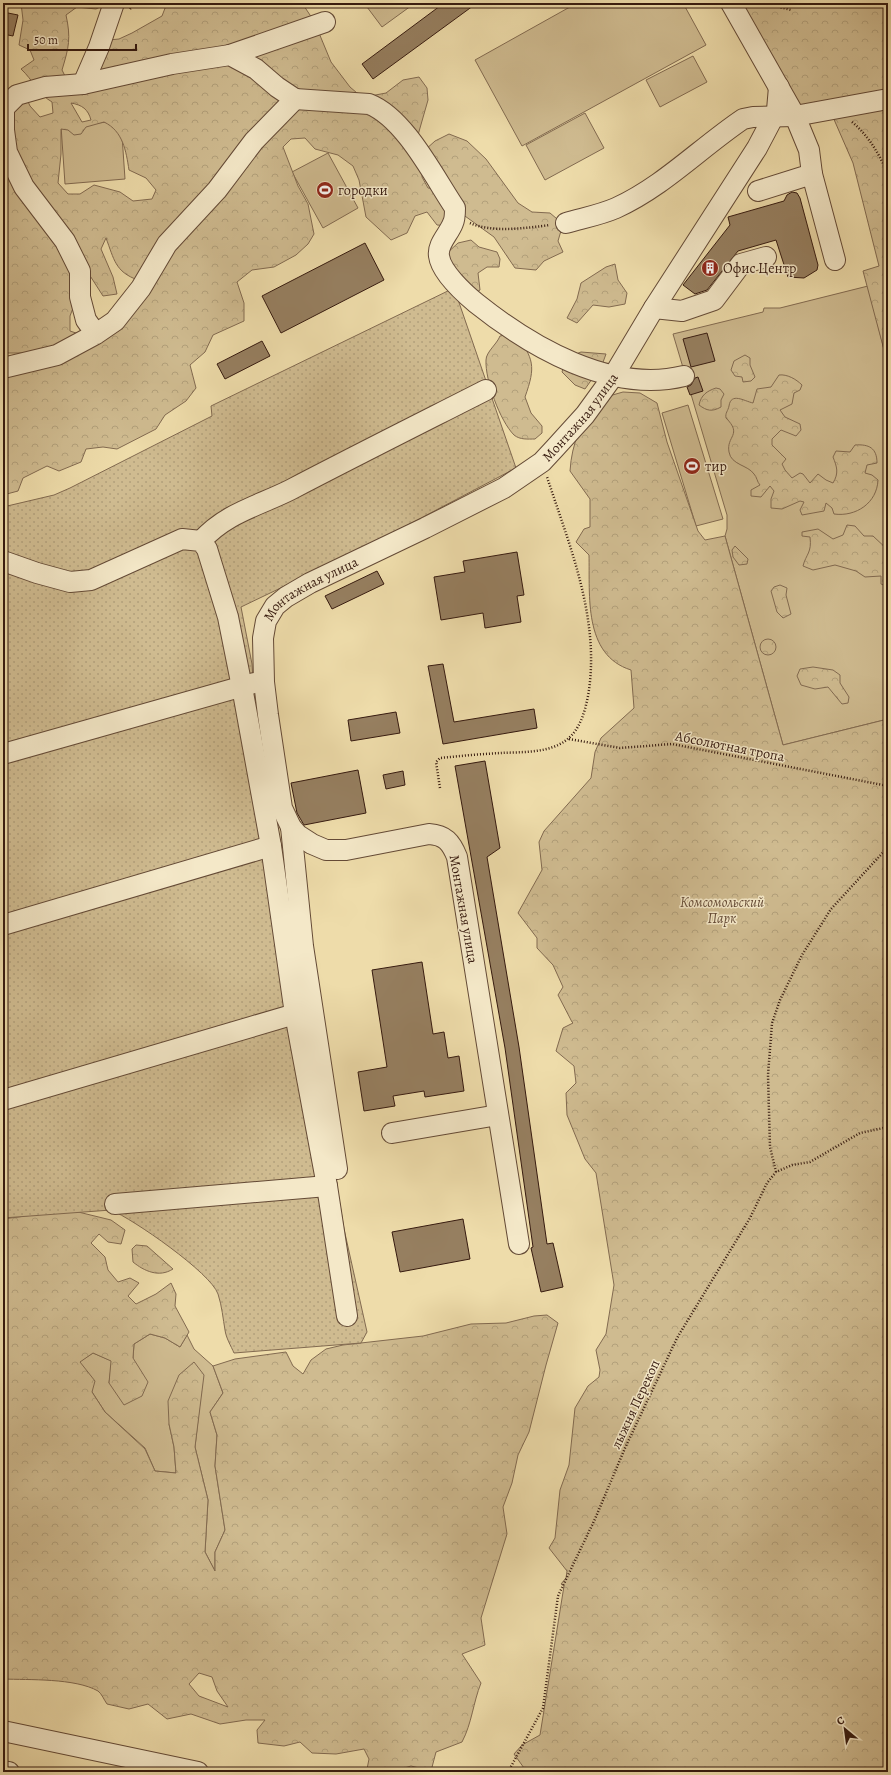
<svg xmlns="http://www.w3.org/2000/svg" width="891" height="1775" font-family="Alegreya,serif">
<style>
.grass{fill:#cfbb90;stroke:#826a50}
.forest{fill:url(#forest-crowns);stroke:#826a50;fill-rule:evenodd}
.garden{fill:url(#garden-dots);stroke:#826a50}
.building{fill:#967f60;stroke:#361a0f}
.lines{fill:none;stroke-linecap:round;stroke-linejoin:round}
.minor-casing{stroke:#644a36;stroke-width:22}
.path{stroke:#361a0f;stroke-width:2.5;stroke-dasharray:1 2;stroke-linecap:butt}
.minor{stroke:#f4e8c8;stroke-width:20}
.labels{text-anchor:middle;stroke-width:3;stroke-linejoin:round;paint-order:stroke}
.poi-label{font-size:14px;fill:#361a0f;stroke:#f4e8c8;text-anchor:start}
.street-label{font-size:14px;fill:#361a0f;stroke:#f4e8c8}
.park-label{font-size:14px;font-style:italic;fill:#644a36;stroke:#f4e8c8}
</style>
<defs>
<pattern id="forest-crowns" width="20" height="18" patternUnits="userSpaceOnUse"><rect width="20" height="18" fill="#cfbb90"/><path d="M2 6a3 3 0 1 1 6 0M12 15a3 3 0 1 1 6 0" fill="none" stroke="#b2a07b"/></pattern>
<pattern id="garden-dots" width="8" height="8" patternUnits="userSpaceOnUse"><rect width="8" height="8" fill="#cfbb90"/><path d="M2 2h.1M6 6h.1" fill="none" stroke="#b2a07b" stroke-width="1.8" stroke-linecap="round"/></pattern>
</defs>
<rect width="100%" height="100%" fill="#eedcaa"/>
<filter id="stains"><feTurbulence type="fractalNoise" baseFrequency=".005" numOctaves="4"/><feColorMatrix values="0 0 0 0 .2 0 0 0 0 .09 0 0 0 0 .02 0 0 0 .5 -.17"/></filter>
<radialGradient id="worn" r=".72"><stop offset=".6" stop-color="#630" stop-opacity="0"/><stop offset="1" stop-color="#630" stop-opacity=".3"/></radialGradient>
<path class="grass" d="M 364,3 L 415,3 L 382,27 Z
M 577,3 L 683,3 L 706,45 L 522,146 L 475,60 Z
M 693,56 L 707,82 L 660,107 L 646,80 Z
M 585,113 L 604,148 L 545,180 L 526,145 Z
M 121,121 L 125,179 L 65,184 L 61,126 Z
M 328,153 L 358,208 L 323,228 L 292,172 Z
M 868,286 L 888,365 L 888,719 L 783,745 L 725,536 L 727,529 L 727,515 L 673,334 L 763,312 L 764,308 L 780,308 Z
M 688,405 L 723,519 L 696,526 L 662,413 Z
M 150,1334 L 165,1338 L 180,1347 L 187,1335 L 194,1349 L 213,1366 L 223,1393 L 210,1412 L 217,1435 L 215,1466 L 225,1530 L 215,1552 L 215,1571 L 205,1552 L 208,1500 L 195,1447 L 203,1375 L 169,1424 L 174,1447 L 176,1473 L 155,1471 L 145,1448 L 105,1412 L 92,1392 L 79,1362 L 93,1353 L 112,1361 L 109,1383 L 133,1358 L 134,1344 Z"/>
<path class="forest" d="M 21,3 L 108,3 L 96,9 L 77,7 L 66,15 C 71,38 69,47 62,70 L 69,84 L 87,89 L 98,41 L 119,39 L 132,33 L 162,16 L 167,3 L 302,3 L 314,21 L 331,62 L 350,87 L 357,93 L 365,97 L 386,93 L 403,80 L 419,77 L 427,88 L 428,100 L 416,142 L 423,165 L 422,177 L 428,188 L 443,189 L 425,150 L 435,141 L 449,134 L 467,141 L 486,159 L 518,203 L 532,212 L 550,213 L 563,224 L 558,241 L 563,252 L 544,261 L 536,270 L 515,268 L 494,237 L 458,211 L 452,226 L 437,225 L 427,212 L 415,216 L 407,233 L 391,240 L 366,217 L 359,180 L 353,166 L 338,155 L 315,149 L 305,138 L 291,139 L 283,147 L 298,186 L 308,204 L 314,234 L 308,244 L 296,255 L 274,267 L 252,270 L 237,282 L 244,303 L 244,321 L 213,335 L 205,352 L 190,365 L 196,388 L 186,401 L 165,415 L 156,429 L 117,449 L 103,447 L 86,449 L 81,462 L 59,471 L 47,466 L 23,478 L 18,491 L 3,495 L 3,375 L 25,362 L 22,353 L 3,353 L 3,110 L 26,97 L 30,106 L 40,117 L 53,113 L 52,102 C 38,94 33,80 21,69 L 34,60 L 30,50 L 19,45 L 23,20 ZM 71,103 C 82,105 88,109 91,120 L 82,122 ZM 104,122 C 123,131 126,151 129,170 L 146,178 L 156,190 L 152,199 L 133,201 L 120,192 L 94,185 L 80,194 L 68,194 L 58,183 L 61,154 L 61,129 L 68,130 L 74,135 L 81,134 L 86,127 ZM 106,238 C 114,259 115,272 138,280 L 85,342 L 79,334 L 70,331 L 70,316 L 87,271 L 103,296 L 117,294 L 113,277 L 101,249 Z
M 731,3 L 888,3 L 888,365 L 863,271 L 879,266 L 853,163 L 829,108 L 795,116 Z
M 471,240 L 479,247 L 497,252 L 500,259 L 499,267 L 487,267 L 478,273 L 480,290 L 472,295 L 446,254 L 458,243 Z
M 615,264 L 618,280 L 627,293 L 625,304 L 609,307 L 593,305 L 577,323 L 567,318 L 577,299 L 581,283 L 606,267 Z
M 515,333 C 534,359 536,366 525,397 L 531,413 L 542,426 L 542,433 L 535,439 C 528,439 520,440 514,435 C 500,421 485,380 486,360 C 486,352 497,344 500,336 Z
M 581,352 L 606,354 L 602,365 L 585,389 L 575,385 L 562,372 L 566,358 Z
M 745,355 L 750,358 L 750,365 L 755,377 L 751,381 L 743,382 L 742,377 L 735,376 L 731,370 L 734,361 Z
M 779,375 C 787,374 796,379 802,385 L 800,390 L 794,393 L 792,404 L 780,410 L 785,417 L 800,424 L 801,430 L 796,436 L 781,430 L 772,439 L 772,445 L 786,459 L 782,464 L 785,470 L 792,478 L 800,473 L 803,474 L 810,483 L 818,474 L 826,480 L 833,483 C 839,473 837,467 833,457 L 836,451 L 850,452 L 855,445 C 869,444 877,448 877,463 L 867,465 L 865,473 L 872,475 L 878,480 C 877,503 856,517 834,514 L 832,508 L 826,503 L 824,511 L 802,515 L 800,510 L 804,502 L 800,501 L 782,509 L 771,508 L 771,499 L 774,491 L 770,486 L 761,497 L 751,496 L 751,490 L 760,485 C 757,482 757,477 754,474 C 748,465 731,465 729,452 C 726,436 743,435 726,418 C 725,413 728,411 729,406 C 731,392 744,401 753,403 L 757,389 L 771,387 Z
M 716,388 L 720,389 L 724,394 L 721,400 L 721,407 C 712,412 707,411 699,405 C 701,395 707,391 716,388 Z
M 623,392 L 640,393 L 657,403 L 667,442 L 698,531 L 705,540 L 725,536 L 783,745 L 888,719 L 888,1772 L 530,1772 L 524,1768 L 514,1754 L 522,1745 L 540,1735 L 564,1586 L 561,1584 L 566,1578 L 567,1571 L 549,1548 L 555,1538 L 560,1490 L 569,1465 L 575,1408 L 588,1386 L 599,1377 L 600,1370 L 596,1350 L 606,1334 L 614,1285 L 596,1173 L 585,1159 L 567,1115 L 566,1093 L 576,1083 L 574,1066 L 556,1051 L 563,1028 L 573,1023 L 572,1022 L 558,995 L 563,987 L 553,965 L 537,948 L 537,938 L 518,913 L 542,870 L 539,842 L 544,831 L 591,778 L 595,752 L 601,738 L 634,708 L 631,670 C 583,655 590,595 589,555 L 576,542 L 584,529 L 590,527 L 590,499 L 570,471 C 572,441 581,427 595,400 Z
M 847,525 L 855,526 L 864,536 L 873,536 L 888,550 L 888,587 L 881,584 L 881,576 L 865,577 L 856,571 L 835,565 L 813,570 L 803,566 C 806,554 812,553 810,537 L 802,536 L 802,532 L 818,529 L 833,539 L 843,535 Z
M 735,546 L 748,559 L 747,564 L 739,565 L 733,557 L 732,550 Z
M 780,585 L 787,588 L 786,595 L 791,614 L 783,618 L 777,612 L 771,591 L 774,587 Z
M760 647a8 8 0 1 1 16 0a8 8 0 1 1-16 0Z
M 813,667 L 833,670 L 840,675 L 840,683 L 849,697 L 848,703 L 842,704 L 828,687 L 815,689 L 801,685 L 797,676 L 800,669 Z
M 70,1210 L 111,1220 L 125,1230 L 121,1244 L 108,1242 L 99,1234 L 91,1243 L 105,1257 L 108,1270 L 118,1282 L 130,1278 L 139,1283 L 128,1296 L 136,1304 L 156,1294 L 171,1283 L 176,1294 L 175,1306 L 189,1332 L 180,1347 L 165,1338 L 150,1334 L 134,1344 L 133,1358 L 148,1382 L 142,1396 L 124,1405 L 109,1383 L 111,1361 L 93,1353 L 80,1362 L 95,1381 L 92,1392 L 105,1412 L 145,1449 L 155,1471 L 176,1473 L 174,1447 L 169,1424 L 168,1401 L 179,1375 L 194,1362 L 204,1375 L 195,1447 L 208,1500 L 205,1552 L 215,1571 L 215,1552 L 225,1530 L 215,1466 L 217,1435 L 210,1412 L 223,1393 L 213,1366 L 235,1359 L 286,1352 L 293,1366 L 303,1374 L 311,1360 L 326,1349 L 343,1345 L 423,1336 L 471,1324 L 506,1323 L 534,1316 L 547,1315 L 558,1323 L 546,1365 L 529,1432 L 518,1455 L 512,1483 L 503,1507 L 507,1534 L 481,1618 L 485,1645 L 462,1654 L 481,1683 C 473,1703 472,1723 462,1742 L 436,1752 L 431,1771 L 411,1766 L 390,1772 L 367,1769 L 369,1759 L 364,1749 L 336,1754 L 312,1753 L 300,1742 L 284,1746 L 258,1743 L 257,1730 L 265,1720 L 246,1720 L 220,1724 L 191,1714 L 167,1719 L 148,1704 L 129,1709 L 107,1704 C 104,1700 102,1694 98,1691 C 75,1678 29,1680 3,1679 L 3,1219 ZM 199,1673 L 212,1677 L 217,1691 L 228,1707 L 199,1696 L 189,1684 Z
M 136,1245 L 147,1246 L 173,1269 C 159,1278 144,1271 133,1262 L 132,1249 Z"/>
<path class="garden" d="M 454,288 L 516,468 L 364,548 L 241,607 L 252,664 L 254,698 L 281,849 L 344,1229 L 367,1332 L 361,1343 L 234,1353 C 231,1346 226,1338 225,1330 C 223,1319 222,1306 218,1294 C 211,1273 133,1219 111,1210 L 3,1218 L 3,507 L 54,495 L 70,488 L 212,416 L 211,406 Z"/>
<path class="building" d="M 444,3 L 477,3 L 373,79 L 362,64 Z
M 3,12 L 18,15 L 13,36 L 3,34 Z
M 792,192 L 797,193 L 800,198 L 818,265 L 817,270 L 804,278 L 788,277 L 776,240 L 738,251 L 707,290 L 695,294 L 683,285 L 730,225 L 728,217 L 784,201 L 787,195 Z
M 365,243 L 384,280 L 281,333 L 262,296 Z
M 707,333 L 715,361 L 691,367 L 683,339 Z
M 262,341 L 270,356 L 225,379 L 217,364 Z
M 698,377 L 703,391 L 690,395 L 687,387 L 691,385 L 695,378 Z
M 517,552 L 524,595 L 517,596 L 521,622 L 485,628 L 483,613 L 441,620 L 434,577 L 465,572 L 463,561 Z
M 377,571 L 384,584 L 332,609 L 325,596 Z
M 443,664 L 454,722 L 534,709 L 537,728 L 443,744 L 428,666 Z
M 396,712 L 400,733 L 351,741 L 348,720 Z
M 485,761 L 500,848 L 487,857 L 519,1047 L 547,1244 L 553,1243 L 563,1287 L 541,1292 L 531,1248 L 533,1247 L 505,1048 L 455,766 Z
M 358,770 L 366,813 L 304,825 L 297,813 L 291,783 Z
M 403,771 L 405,785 L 386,789 L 383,775 Z
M 422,962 L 433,1034 L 444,1032 L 448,1058 L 459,1056 L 464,1091 L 425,1097 L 424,1091 L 393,1096 L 395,1106 L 364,1111 L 358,1072 L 387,1067 L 372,970 Z
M 463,1219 L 470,1259 L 400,1272 L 392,1232 Z"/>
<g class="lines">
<g class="minor-casing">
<g id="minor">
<path d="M 731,3 L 795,116 L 809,150 L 812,174 L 758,191"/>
<path d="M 230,55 L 325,22"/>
<path d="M 83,84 L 99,47 L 114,3"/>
<path d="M 295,99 L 369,104 C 405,118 434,177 455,208 C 455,213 455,219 453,223 C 449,234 437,244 439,256 C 441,272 464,293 476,303 C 531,347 611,394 684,376"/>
<path d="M 812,174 L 835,260"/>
<path d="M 566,223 C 583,218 600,215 616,208 C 664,186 700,148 743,119 L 753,117 L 795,116 L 888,99"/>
<path d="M 654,308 L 682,311 L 714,300 L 741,264 L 766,257"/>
<path d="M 3,368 L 57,355 L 96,334 L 115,321 L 141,288 L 167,244 L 217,190 L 254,141 L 295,99 L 277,87 L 256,69 L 230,55 L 172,64 L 83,84 L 45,87 L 17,95 L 4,108 L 4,130 L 7,152 L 24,187 L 65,241 L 80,271 L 80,297 L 86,320 L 96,334"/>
<path d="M 201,541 C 226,513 258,506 290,490 C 355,456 421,423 486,390"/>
<path d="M 3,561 L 37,573 L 70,582 L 91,580 L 182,539 L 201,541 L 207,549 L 228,617 L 242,687 L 271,846 L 295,1014 L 327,1186 L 347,1316"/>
<path d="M 3,754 L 254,683"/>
<path d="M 291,827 L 303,946 L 337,1169"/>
<path d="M 3,925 L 271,846"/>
<path d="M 3,1100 L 295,1014"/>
<path d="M 392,1133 L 498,1115"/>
<path d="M 115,1204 L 327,1186"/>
<path id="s1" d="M 519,1244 L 457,857 C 451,842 445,835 429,834 L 346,850 L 326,850 L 312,844 L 298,835 L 291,827 L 282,808 L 268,715 L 264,682 L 263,638 L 266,621 L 275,606 L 286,597 L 310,583 L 425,528 L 504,488 L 542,462 L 555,448 L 585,415 L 614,375 L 654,308 L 757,148 L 777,110 L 779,87"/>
<path d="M 3,1731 L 198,1772"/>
<path d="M 3,1771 L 9,1772"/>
</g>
</g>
<path class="path" d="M 773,3 L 779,7 L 791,10
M 130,9 L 135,3
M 852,122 C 869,136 879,154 888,174
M 470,223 C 491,233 527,228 550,225
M 569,739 L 620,748 L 672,744 L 888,786
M 440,788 L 436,762 L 440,758 C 460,756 481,754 501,753 C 519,752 541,753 558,745 C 578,736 584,716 588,696 C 601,621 570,547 547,477
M 776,1172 L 770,1147 L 768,1075 L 772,1023 L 780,1000 L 802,955 L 831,909 L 888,847
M 508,1772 L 543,1708 L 558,1596 L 595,1519 L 625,1448 L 677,1338 L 750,1218 L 767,1183 L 776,1172 L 792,1165 L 810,1162 L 860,1133 L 888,1127"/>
<use href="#minor" class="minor"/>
</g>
<defs>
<g id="stadium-disc" transform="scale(0.9)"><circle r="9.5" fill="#8f2418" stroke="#f4e8c8"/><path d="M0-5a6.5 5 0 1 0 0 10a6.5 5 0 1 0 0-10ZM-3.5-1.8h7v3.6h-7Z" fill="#fff"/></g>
<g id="building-disc" transform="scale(0.9)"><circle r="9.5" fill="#8f2418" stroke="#f4e8c8"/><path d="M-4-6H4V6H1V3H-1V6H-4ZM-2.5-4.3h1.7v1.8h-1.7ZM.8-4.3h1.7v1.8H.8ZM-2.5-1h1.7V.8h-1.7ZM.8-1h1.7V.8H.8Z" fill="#fff"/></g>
</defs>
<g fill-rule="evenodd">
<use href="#stadium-disc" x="325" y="190"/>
<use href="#building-disc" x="710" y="268"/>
<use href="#stadium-disc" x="692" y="466"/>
</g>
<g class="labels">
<g class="poi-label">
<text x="338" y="195">городки</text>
<text x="723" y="273">Офис Центр</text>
<text x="705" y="471">тир</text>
</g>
<g class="street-label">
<text dy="5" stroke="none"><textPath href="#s1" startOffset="1168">Монтажная улица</textPath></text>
<text dy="5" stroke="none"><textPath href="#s1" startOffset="844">Монтажная улица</textPath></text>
<text transform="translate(730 746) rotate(11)" y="5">Абсолютная тропа</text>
<text transform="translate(464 909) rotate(80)" y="5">Монтажная улица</text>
<text transform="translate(635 1404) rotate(-65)" y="5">лыжня Перекоп</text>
</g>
<g class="park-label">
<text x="722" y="907">Комсомольский<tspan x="722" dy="16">Парк</tspan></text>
</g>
</g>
<rect width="891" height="1775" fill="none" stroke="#eedcaa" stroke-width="16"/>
<rect x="4" y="4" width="883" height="1767" fill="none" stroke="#361a0f" stroke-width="2"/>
<rect x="8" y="8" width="875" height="1759" fill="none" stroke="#361a0f"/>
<g transform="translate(845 1729) rotate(331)" stroke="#f4e8c8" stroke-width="3" paint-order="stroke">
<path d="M0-3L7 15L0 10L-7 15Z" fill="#361a0f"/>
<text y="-6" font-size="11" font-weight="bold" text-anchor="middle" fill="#361a0f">С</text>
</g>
<path d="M28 44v6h108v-6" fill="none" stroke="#361a0f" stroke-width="2"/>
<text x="34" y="44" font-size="12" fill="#361a0f" stroke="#f4e8c8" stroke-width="3" paint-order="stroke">50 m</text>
<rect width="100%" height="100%" filter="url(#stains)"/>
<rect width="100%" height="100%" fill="url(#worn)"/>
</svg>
